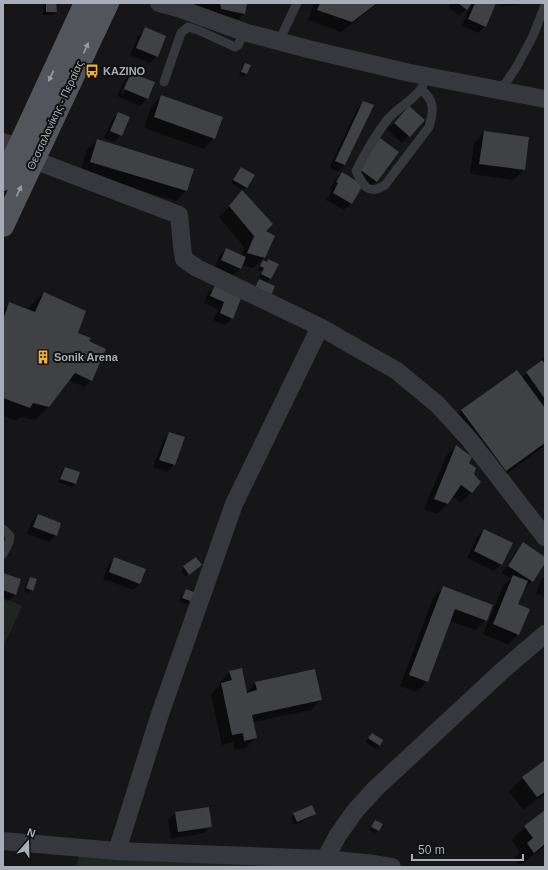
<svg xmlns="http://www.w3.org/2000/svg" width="548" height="870" font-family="Helvetica,sans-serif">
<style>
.green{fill:#1e261f}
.shadow{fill:#0007;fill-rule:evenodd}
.building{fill:#404145}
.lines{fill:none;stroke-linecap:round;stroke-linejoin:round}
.service{stroke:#37383d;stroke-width:9}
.minor{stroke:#37383d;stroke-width:18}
.primary{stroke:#53555c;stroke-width:22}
.oneway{fill:#979ba6}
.labels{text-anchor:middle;stroke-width:4;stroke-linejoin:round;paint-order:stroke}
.poi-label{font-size:11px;font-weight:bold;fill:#a8adb8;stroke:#111113;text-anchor:start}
.street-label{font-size:11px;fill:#a8adb8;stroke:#111113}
</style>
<rect width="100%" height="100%" fill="#161618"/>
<path class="green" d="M 3,597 L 22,606 L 3,647 Z
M 79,854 L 318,867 L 76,867 Z"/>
<path class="shadow" d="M 45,3 L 55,3 L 56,12 L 52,15 L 43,15 L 43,5 Z
M 167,3 L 246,3 L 244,14 L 234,24 Z
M 314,3 L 378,3 L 341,32 L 308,20 Z
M 451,3 L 471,3 L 460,16 L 448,7 Z
M 472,3 L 495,3 L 485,26 L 478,33 L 462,26 Z
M 496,3 L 525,3 L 516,5 L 503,6 Z
M 145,29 L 157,56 L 150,63 L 130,55 L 138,36 Z
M 245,64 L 246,74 L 243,77 L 239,75 L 242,67 Z
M 131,74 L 153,83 L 147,99 L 140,106 L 117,96 L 124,81 ZM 126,81 L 128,81 L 123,94 L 121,94 Z
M 162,96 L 214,138 L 204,149 L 144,128 L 151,107 Z
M 364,102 L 372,106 L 344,165 L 338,172 L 329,168 L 357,109 Z
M 409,107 L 423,120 L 402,143 L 387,130 Z
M 119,113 L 121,135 L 114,142 L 104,138 L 112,120 Z
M 484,132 L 528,138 L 524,170 L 513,180 L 470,174 L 474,143 Z
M 97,140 L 192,170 L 186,191 L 176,201 L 80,172 L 87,150 Z
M 373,146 L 376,181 L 369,188 L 352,175 Z
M 241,168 L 246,187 L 243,190 L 231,183 Z
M 342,173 L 362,185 L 351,203 L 344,210 L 326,200 L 332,190 L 330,189 L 335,180 Z
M 242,192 L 265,231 L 274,236 L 264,258 L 253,268 L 242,265 L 240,268 L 233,275 L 215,267 L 219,256 L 226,249 L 241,256 L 244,247 L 219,217 Z
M 268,260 L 277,264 L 270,279 L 267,282 L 259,278 L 262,271 L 258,270 L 263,261 L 266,263 Z
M 215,286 L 241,297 L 232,318 L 225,325 L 213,320 L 218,309 L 204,303 L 208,293 Z
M 44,293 L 87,346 L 91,380 L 84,387 L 69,380 L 49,407 L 35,420 L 21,417 L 16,421 L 3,416 L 3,310 L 10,303 L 28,310 L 30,306 Z
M 545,356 L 545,446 L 492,484 L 448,424 L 462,410 L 522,378 Z
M 170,433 L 184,438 L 174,465 L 167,472 L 153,467 L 163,440 Z
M 456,446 L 468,463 L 473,474 L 480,482 L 471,493 L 461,503 L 452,496 L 447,504 L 437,514 L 424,509 L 446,456 Z
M 65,468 L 79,473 L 75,484 L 72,487 L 58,482 L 62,471 Z
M 38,515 L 56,535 L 49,542 L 27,534 L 31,522 Z
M 484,530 L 511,544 L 501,565 L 494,571 L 467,558 L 477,537 Z
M 523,544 L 545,558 L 545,562 L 532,581 L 525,588 L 524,587 L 517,604 L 518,634 L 508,645 L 483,634 L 503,586 L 511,578 L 502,573 L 517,551 Z
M 196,558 L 198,568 L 185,577 L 181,570 Z
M 115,559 L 139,584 L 133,590 L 103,579 L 108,565 Z
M 3,574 L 15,594 L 8,601 L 3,599 Z
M 545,576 L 545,597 L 536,593 L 541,580 Z
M 30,578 L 33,590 L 29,593 L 24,591 L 27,581 Z
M 443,587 L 486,620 L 475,630 L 450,621 L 427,682 L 416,692 L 400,686 L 433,598 Z
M 186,590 L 192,602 L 188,605 L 179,601 L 183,593 Z
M 230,672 L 246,693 L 256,683 L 321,699 L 311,710 L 253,722 L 256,737 L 246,748 L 234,750 L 233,742 L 222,745 L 211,694 L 220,685 L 220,682 Z
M 369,737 L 382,741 L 376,749 L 366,742 Z
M 545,761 L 545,794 L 523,810 L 509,791 L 523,778 Z
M 545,811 L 545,846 L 520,865 L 514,858 L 520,852 L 511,840 L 525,827 Z
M 175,813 L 211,827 L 204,833 L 171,839 L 168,820 Z
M 294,814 L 314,814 L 311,817 L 294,825 L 291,817 Z
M 375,821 L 378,830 L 375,833 L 369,830 Z"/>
<path class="building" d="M 46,3 L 56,3 L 57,12 L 46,12 Z
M 220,3 L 247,3 L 245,14 L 221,9 Z
M 320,3 L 377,3 L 352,22 L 317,10 Z
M 458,3 L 472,3 L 467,10 Z
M 475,3 L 496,3 L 486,27 L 468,19 Z
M 145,27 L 166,36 L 158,57 L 136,48 Z
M 245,63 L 251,65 L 247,74 L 241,72 Z
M 131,73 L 155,82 L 148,99 L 124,89 Z
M 161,95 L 223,117 L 215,139 L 154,117 Z
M 363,101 L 374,105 L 345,165 L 335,161 Z
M 409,106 L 425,120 L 410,137 L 394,123 Z
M 118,112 L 130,117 L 122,136 L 110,131 Z
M 484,131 L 529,137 L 525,170 L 479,164 Z
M 380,138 L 399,152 L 377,182 L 358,168 Z
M 97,139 L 194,169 L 187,191 L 90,162 Z
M 241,167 L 255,175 L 247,188 L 233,180 Z
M 342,172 L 363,185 L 352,204 L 333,193 L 338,183 L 336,182 Z
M 242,190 L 273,224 L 266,231 L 275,236 L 265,258 L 247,253 L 254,236 L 229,206 Z
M 226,248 L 246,257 L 241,269 L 221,260 Z
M 268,259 L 279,264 L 271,279 L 261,274 L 264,268 L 260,266 L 263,260 L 267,262 Z
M 259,279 L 275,286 L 269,300 L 253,293 Z
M 215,285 L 242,296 L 233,319 L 220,313 L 224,302 L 210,296 Z
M 44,292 L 86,311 L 78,333 L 91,338 L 89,341 L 106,349 L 92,381 L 75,373 L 49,407 L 33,403 L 30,408 L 3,398 L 3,320 L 9,302 L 35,312 Z
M 542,360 L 545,364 L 545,399 L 526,372 Z
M 517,370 L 545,408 L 545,443 L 506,471 L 461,410 Z
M 169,432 L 185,437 L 175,465 L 159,460 Z
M 456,445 L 472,457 L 469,463 L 476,468 L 474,474 L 481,482 L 472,493 L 461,485 L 448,504 L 434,499 Z
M 65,467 L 80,472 L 76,484 L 60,479 Z
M 38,514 L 61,523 L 57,536 L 33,527 Z
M 484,529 L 513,543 L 502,565 L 474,551 Z
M 523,542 L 545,557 L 545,563 L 533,582 L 508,566 Z
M 114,557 L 146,569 L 140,584 L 109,572 Z
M 196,557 L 202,565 L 189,575 L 183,566 Z
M 3,573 L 21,579 L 16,595 L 3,590 Z
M 513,575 L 528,581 L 518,604 L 530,609 L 519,635 L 493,624 Z
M 30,577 L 37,579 L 33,591 L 26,588 Z
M 443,586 L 493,605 L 487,621 L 455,609 L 428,682 L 409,675 Z
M 186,589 L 196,593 L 193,602 L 182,598 Z
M 242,668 L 247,693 L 257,690 L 255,682 L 315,669 L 322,700 L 252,715 L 257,738 L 244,741 L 243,733 L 232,735 L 221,683 L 232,680 L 229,671 Z
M 372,733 L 383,740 L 380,746 L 368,738 Z
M 545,760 L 545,792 L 537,797 L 522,777 Z
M 312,805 L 316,814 L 297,822 L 293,813 Z
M 209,807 L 212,827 L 178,832 L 175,812 Z
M 545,810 L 545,844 L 534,853 L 527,843 L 533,838 L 524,826 Z
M 375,820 L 383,824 L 379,831 L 371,827 Z"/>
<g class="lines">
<path class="service" d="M 279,41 L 297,3
M 164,82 L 181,33 L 188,27 L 198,30 L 235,47 L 238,45 L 244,32
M 421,89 C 435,101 434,110 429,127 L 385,185 C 368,196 363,185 356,171 C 365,153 375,136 387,120 C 397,108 411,102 420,90 C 423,87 424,81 426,76
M 501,90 L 517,66 L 533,36 L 545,5
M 3,529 L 10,536 L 9,542 L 3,554"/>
<path class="minor" d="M 159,3 L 178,8 L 244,32 L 308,49 L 410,73 L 545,99
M 3,142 L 18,147
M 34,160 L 179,215 C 181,230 181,244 184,259 L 197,268 L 320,327 L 234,504 L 159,717 L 117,851
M 320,327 L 397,371 L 438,405 L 469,439 L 545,537
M 3,841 L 117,851 L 325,859
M 392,867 L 375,864 L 325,859 L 338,835 L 355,811 L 375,789 L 503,670 L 545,634"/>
<path class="primary" d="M 3,180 L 85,3
M 3,226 L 108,3"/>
</g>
<defs><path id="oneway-solid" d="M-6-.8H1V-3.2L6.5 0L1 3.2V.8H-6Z"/></defs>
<g class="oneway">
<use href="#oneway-solid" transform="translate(86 48) rotate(-65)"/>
<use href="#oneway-solid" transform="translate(51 76) rotate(115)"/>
<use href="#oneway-solid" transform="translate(19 191) rotate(-65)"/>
</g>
<defs>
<g id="bus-bare" transform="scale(1.08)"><path d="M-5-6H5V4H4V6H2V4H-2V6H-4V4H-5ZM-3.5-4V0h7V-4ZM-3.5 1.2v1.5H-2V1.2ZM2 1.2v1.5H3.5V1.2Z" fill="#f2b134" stroke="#111113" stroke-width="2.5" paint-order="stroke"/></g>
<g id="building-bare" transform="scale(1.08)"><path d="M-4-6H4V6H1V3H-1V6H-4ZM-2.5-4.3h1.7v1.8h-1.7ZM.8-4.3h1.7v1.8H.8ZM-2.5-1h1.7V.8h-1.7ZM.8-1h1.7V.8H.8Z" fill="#f2b134" stroke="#111113" stroke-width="2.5" paint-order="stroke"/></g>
</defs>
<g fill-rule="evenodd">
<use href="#bus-bare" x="92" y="71"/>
<use href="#building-bare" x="43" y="357"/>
</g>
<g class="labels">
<g class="poi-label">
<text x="103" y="75">ΚΑΖΙΝΟ</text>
<text x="54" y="361">Sonik Arena</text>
</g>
<g class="street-label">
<text transform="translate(55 115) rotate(-65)" y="4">Θεσσαλονίκης - Περαίας</text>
</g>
</g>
<rect width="548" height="870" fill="none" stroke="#a8adb8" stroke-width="8"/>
<g transform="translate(28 842) rotate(20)" stroke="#111113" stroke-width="3" paint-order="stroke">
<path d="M0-3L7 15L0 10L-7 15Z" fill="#a8adb8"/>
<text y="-6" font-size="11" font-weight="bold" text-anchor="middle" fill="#a8adb8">N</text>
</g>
<path d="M412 854v6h111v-6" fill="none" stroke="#a8adb8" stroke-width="2"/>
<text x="418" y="854" font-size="12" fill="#a8adb8" stroke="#111113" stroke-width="3" paint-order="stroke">50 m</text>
</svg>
